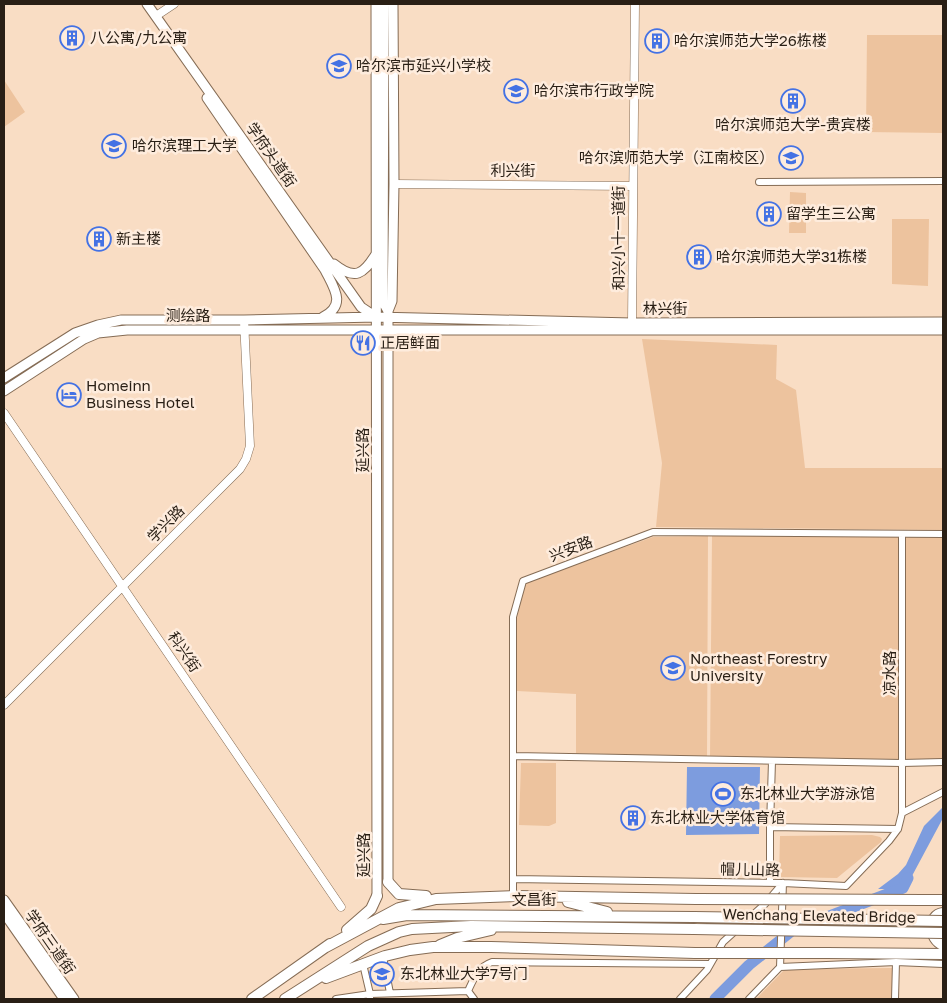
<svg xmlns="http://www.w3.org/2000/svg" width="947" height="1003" font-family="'Golos Text','Noto Sans SC',sans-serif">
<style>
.green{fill:#edc39e}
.water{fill:#7d9cde}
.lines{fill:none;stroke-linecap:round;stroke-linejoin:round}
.river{stroke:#7d9cde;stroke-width:11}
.minor-casing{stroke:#856c55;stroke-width:8}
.tertiary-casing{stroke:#856c55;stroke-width:9}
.secondary-casing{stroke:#856c55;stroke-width:11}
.primary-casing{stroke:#856c55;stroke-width:12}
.minor{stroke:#fff;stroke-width:6}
.tertiary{stroke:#fff;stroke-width:8}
.secondary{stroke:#fff;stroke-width:9}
.primary{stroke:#fff;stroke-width:10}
.primary-bridge-casing{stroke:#856c55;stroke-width:12;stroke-linecap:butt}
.trunk-bridge-casing{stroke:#856c55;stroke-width:12;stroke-linecap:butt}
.primary-bridge{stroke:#fff;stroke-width:10}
.trunk-bridge{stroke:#fff;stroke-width:10}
.labels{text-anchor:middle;stroke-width:5;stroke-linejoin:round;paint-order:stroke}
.poi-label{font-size:15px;fill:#291f15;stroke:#feecdd;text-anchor:start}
.street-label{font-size:15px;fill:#291f15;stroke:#feecdd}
</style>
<rect width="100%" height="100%" fill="#f9ddc4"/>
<path class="green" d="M 867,35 L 943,35 L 943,133 L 866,132 Z
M 4,80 L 25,112 L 4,127 Z
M 790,192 L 806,193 L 806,233 L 789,233 Z
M 892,219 L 929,219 L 928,286 L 892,284 Z
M 642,339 L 777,345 L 776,379 L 796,390 L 805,468 L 943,468 L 943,530 L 656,527 L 662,463 Z
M 712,535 L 900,536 L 900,759 L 710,758 Z
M 708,536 L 707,757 L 576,753 L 576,694 L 517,691 L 517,618 L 525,583 L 653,537 Z
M 905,536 L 943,536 L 943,760 L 904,761 Z
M 521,763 L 556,763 L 556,823 L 549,826 L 519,825 Z
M 872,835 L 880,837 L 882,839 L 881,842 L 837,878 L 781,877 L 779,875 L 780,836 Z
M 892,968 L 892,999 L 756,999 L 785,969 Z"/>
<path class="water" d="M 687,767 L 760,767 L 759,834 L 686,835 Z
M 943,807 L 943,818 L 905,889 L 878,889 L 898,874 L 906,865 L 924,826 Z"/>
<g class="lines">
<path class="river" d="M 715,999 L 749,965 L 793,930 L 903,888 L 908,878"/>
<g class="minor-casing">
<path id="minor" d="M 759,182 L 943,181
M 514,756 L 902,763 L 943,762
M 902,813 L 902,534
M 770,827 L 772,761
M 513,879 L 783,883 L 846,886 L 889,841 L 898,829 L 902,813 L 943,792
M 770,883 L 770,827 L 898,829
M 513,896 L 513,617 L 523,581 L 653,532 L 943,534
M 383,957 L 390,993
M 780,967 L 783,883
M 468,991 C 474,978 478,967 492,962 L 710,964
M 336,999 L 370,994 L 363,964
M 370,999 L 370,994 L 468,991 L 474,999
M 680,999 L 707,970 L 723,942 L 765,904 L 783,883
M 749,999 L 780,967 L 896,962 L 943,964
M 895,999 L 896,962"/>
</g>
<g class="tertiary-casing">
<path id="tertiary" d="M 156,16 L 174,4
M 394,184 L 633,186
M 632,323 L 635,4
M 4,413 L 341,907
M 4,705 L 240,469 L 246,459 L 250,446 L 244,320"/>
</g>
<g class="secondary-casing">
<path id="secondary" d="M 147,4 L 361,307 L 376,317
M 376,4 L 377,896
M 384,4 L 383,302 L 388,311
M 207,98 L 325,270 C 334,288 347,305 323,317
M 334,264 C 355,281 364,274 376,254
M 4,378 L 75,333 L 98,325 L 121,320 L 244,320 L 376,317 L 632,323 L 943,322
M 4,391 L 84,339 L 98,333 L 127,330 L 943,330
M 388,882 L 388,311 L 392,301 L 394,184 L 393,4
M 4,900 L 74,999
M 4,913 L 64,999"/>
</g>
<g class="primary-casing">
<path id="primary" d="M 388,882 L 399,894 L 426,896
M 923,900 L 943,900
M 568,902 L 607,912
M 943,913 C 927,915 929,940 943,945
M 383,919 L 407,915 L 694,917
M 347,930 L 371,909 L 377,896
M 440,945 L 457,938 L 491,930
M 326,947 L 399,908 L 436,899 L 516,896 L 696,899
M 827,953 L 943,954
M 326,978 L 385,956 L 410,950 L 433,947 L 491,947 L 695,953
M 252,999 L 330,944
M 285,999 L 368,946 L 399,932 L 412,929 L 471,926 L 694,929"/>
</g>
<use href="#minor" class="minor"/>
<use href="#tertiary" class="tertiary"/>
<use href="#secondary" class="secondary"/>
<use href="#primary" class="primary"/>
<g class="primary-bridge-casing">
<path id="primary-bridge" d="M 696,899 L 923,900
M 695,953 L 827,953"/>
</g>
<g class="trunk-bridge-casing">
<path id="trunk-bridge" d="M 694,917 L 943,921
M 694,929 L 943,933"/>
</g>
<use href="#primary-bridge" class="primary-bridge"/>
<use href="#trunk-bridge" class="trunk-bridge"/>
</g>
<defs>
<g id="building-ring" transform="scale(1.25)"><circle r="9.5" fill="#feecdd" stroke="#4472e4" stroke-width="1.5"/><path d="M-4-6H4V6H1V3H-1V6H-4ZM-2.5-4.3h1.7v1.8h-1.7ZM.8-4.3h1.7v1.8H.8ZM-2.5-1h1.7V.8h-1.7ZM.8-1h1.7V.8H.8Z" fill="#4472e4"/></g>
<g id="school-ring" transform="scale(1.25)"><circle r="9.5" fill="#feecdd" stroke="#4472e4" stroke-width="1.5"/><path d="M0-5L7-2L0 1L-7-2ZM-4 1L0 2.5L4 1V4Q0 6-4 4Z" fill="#4472e4"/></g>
<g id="university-ring" transform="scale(1.25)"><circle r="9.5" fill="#feecdd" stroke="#4472e4" stroke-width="1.5"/><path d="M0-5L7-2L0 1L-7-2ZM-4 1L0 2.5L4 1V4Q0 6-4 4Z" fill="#4472e4"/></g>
<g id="restaurant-ring" transform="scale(1.25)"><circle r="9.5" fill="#feecdd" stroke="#4472e4" stroke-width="1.5"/><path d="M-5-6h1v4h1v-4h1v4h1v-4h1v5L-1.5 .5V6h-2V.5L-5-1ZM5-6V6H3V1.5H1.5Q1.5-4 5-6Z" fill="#4472e4"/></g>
<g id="hotel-ring" transform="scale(1.25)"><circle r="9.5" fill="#feecdd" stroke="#4472e4" stroke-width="1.5"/><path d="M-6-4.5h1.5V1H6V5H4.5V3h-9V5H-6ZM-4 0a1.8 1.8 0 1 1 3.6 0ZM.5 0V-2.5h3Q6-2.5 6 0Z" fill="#4472e4"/></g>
<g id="stadium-ring" transform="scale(1.25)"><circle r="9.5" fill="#feecdd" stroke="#4472e4" stroke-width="1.5"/><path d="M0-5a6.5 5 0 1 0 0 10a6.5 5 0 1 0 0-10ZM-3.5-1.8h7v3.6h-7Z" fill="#4472e4"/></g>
</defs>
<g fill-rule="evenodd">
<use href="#building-ring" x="72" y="38"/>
<use href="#building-ring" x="657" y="41"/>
<use href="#school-ring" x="339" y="66"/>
<use href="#university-ring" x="516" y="91"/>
<use href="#building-ring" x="793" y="101"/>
<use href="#university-ring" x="114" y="146"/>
<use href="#university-ring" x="791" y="158"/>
<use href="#building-ring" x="769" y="214"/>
<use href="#building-ring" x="99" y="239"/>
<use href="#building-ring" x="699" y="257"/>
<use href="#restaurant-ring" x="363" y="343"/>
<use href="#hotel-ring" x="69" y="395"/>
<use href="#university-ring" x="673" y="668"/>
<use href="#stadium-ring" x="723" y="794"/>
<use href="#building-ring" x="633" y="818"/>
<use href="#school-ring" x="382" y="974"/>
</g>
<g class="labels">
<g class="poi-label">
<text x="90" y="43">八公寓/九公寓</text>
<text x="674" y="46">哈尔滨师范大学26栋楼</text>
<text x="356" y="71">哈尔滨市延兴小学校</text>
<text x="534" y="96">哈尔滨市行政学院</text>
<text x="793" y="130" text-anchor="middle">哈尔滨师范大学-贵宾楼</text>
<text x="132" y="151">哈尔滨理工大学</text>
<text x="774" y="163" text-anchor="end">哈尔滨师范大学（江南校区）</text>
<text x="786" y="219">留学生三公寓</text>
<text x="116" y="244">新主楼</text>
<text x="716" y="262">哈尔滨师范大学31栋楼</text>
<text x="380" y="348">正居鲜面</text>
<text x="86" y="391">Homeinn<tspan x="86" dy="17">Business Hotel</tspan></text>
<text x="690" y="664">Northeast Forestry<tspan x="690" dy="17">University</tspan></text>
<text x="740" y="799">东北林业大学游泳馆</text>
<text x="650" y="823">东北林业大学体育馆</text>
<text x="400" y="979">东北林业大学7号门</text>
</g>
<g class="street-label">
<text transform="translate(271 155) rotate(55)" y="5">学府头道街</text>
<text x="513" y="176">利兴街</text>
<text transform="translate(619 238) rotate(-90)" y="5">和兴小十一道街</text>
<text x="665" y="314">林兴街</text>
<text x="188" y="321">测绘路</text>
<text transform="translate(363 450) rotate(-90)" y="5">延兴路</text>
<text transform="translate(166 524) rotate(-45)" y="5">学兴路</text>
<text transform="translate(571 549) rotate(-21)" y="5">兴安路</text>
<text transform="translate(184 652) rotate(56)" y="5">科兴街</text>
<text transform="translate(890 673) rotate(-90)" y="5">凉水路</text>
<text transform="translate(364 855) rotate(-90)" y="5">延兴路</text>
<text transform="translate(750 870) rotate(1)" y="5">帽儿山路</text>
<text x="534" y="905">文昌街</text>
<text transform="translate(819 916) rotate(1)" y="5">Wenchang Elevated Bridge</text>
<text transform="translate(50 942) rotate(55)" y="5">学府三道街</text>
</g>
</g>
<rect width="947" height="1003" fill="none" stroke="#291f15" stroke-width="10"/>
</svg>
